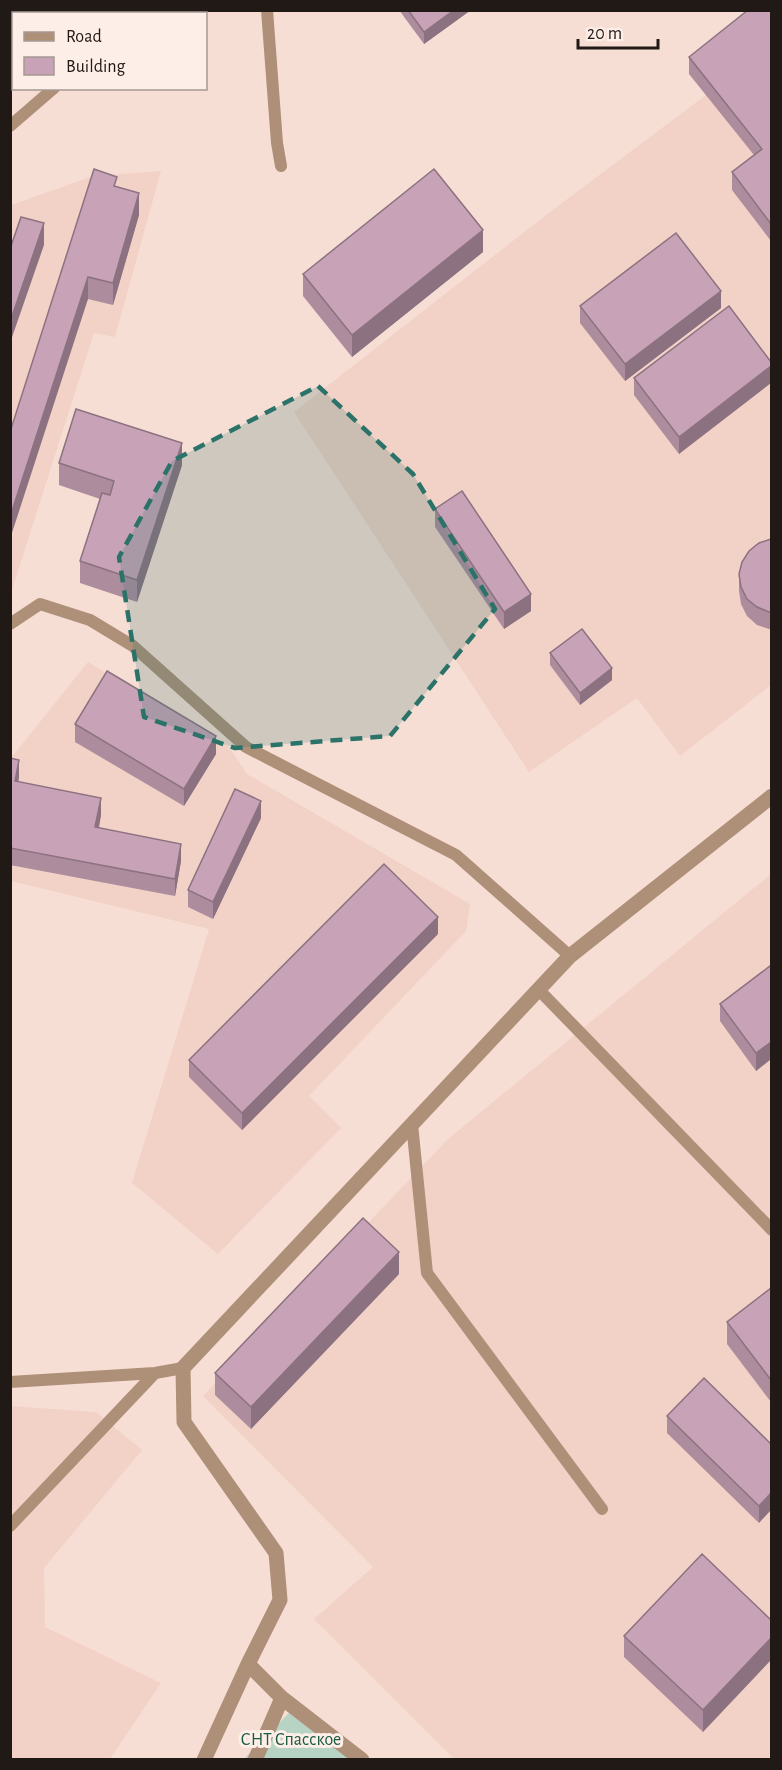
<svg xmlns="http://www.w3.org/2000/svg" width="782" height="1770" font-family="'Alegreya Sans',sans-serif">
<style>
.built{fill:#f2d1c6}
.green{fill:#b6d3c4}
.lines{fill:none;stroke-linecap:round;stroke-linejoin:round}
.lane{stroke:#ae8f78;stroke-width:12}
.street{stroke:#ae8f78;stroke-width:15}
.wall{fill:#ac8c9d}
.shaded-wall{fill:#8c7280}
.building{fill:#c8a3b7;stroke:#8c7280;stroke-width:1.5}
.marked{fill:#2b7269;fill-opacity:0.2;stroke:#2b7269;stroke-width:4.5;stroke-dasharray:12 8;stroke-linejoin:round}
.labels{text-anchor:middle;stroke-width:6;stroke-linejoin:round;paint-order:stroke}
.park-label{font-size:18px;fill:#185b41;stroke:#fdeee8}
</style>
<rect width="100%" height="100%" fill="#f7ded5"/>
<path class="built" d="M 771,11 L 771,685 L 680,756 L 637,698 L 529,772 L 294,412 L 546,215 L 706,95 Z
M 161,171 L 115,337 L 94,333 L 11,593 L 11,205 L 93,176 Z
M 88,662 L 229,747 L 247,774 L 470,904 L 466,931 L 309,1096 L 341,1128 L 218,1254 L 132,1183 L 209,929 L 11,881 L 11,758 Z
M 771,874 L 771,1759 L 454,1759 L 314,1619 L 373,1567 L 203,1396 L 448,1139 Z
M 10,1406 L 96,1412 L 142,1450 L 44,1568 L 45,1627 L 161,1683 L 110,1759 L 11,1759 Z"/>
<path class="green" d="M 289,1713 L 350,1760 L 243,1760 Z"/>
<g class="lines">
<path class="lane" d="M 267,10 L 277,143 L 281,166
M 135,14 L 138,10
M 10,126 L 54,88
M 10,624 L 40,604 L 90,620 L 133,646 L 246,747 L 456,855 L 570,956
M 538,989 L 772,1230
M 412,1124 L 427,1273 L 602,1509
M 10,1382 L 155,1373 L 183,1368
M 10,1526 L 155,1373"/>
<path class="street" d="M 248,1664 L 282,1698 L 362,1760
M 204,1760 L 248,1664 L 280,1600 L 276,1553 L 184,1422 L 183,1368 L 570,956 L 772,796
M 255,1760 L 282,1698"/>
</g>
<path class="wall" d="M 399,10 L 471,10 L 424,44 Z
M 771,10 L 771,241 L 732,190 L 732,172 L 754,155 L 689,74 L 689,57 Z
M 117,187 L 139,215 L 113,305 L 88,299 L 10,432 Z
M 483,252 L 352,357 L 303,296 L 303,274 Z
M 580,306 L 721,308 L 625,381 L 580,323 Z
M 771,362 L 679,454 L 634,395 L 634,378 Z
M 59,463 L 182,465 L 137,602 L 80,583 L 80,561 L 100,499 L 59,485 Z
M 435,509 L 531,611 L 504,629 L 435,527 Z
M 771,539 L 771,630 L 769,629 L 757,625 L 747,616 L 741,604 L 739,591 L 739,574 Z
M 550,653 L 612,680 L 580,705 L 550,665 Z
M 75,724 L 216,754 L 184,806 L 75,742 Z
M 10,758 L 19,777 L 18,782 L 101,815 L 99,828 L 181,861 L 175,896 L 10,865 Z
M 261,818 L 213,919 L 188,907 L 188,890 Z
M 438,934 L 242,1130 L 189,1077 L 189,1060 Z
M 771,968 L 771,1059 L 756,1071 L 720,1021 L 720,1004 Z
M 399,1274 L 251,1429 L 215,1395 L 215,1373 Z
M 771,1288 L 771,1402 L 727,1344 L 727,1322 Z
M 667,1416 L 771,1444 L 759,1523 L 667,1433 Z
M 771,1620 L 703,1732 L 624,1657 L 624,1636 Z"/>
<path class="shaded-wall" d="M 454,10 L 471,10 L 424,44 L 424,32 Z
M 139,193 L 139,215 L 113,305 L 113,283 Z
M 44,223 L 44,245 L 10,343 L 10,322 Z
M 483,230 L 483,252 L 352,357 L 352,335 Z
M 88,277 L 88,299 L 10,539 L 10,517 Z
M 721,291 L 721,308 L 625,381 L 625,364 Z
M 771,366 L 771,383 L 679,454 L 679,437 Z
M 182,443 L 182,465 L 137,602 L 137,580 Z
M 531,594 L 531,611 L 504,629 L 504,612 Z
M 612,668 L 612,680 L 580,705 L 580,693 Z
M 216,736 L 216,754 L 184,806 L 184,789 Z
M 19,760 L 19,777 L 15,799 L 15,781 Z
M 101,798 L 101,815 L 95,845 L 95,827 Z
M 261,801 L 261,818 L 213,919 L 213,902 Z
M 181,844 L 181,861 L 175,896 L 175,879 Z
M 438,917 L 438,934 L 242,1130 L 242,1113 Z
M 771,1042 L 771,1059 L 756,1071 L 756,1053 Z
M 399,1252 L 399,1274 L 251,1429 L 251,1407 Z
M 771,1493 L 771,1510 L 759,1523 L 759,1506 Z
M 771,1638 L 771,1660 L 703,1732 L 703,1710 Z"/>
<path class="building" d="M 408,10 L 454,10 L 424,32 Z
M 748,10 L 771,10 L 771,224 L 732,172 L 762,149 L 689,57 Z
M 94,169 L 117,177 L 114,186 L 139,193 L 113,283 L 88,277 L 10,517 L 10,432 Z
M 434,169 L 483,230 L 352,335 L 303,274 Z
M 21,217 L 44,223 L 10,322 L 10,249 Z
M 676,233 L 721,291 L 625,364 L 580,306 Z
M 729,306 L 771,362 L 771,366 L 679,437 L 634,378 Z
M 76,409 L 182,443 L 137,580 L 80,561 L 102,493 L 110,495 L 114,481 L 59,463 Z
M 462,491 L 531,594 L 504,612 L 435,509 Z
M 771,539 L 771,612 L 769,612 L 757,607 L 747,599 L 741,587 L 739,574 L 742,562 L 749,551 L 759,543 Z
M 582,629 L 612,668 L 580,693 L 550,653 Z
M 107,671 L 216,736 L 184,789 L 75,724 Z
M 10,758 L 19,760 L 15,781 L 101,798 L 95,827 L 181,844 L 175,879 L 10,848 Z
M 235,789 L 261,801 L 213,902 L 188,890 Z
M 384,864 L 438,917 L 242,1113 L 189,1060 Z
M 770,966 L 771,968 L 771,1042 L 756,1053 L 720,1004 Z
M 363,1218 L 399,1252 L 251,1407 L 215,1373 Z
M 771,1288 L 771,1380 L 727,1322 Z
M 704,1378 L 771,1444 L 771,1493 L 759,1506 L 667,1416 Z
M 702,1554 L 771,1620 L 771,1638 L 703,1710 L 624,1636 Z"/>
<path class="marked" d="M 318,386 L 413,474 L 495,609 L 390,736 L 235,748 L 144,717 L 119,557 L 172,461 Z"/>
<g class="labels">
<g class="park-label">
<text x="291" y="1745">СНТ Спасское</text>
</g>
</g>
<rect width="782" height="1770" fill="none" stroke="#211916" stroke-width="24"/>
<rect x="12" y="12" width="195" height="78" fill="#fdeee8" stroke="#a59994" stroke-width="1.5"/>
<rect x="24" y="32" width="30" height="9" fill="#ae8f78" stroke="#a59994" stroke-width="1.5"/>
<text x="66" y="42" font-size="18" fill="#211916">Road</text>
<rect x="24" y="57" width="30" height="18" fill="#c8a3b7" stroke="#a59994" stroke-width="1.5"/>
<text x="66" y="72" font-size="18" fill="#211916">Building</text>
<path d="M578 39v9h80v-9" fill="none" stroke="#211916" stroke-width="3"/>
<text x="587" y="39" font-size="18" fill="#211916" stroke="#fdeee8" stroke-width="4.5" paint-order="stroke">20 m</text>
</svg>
